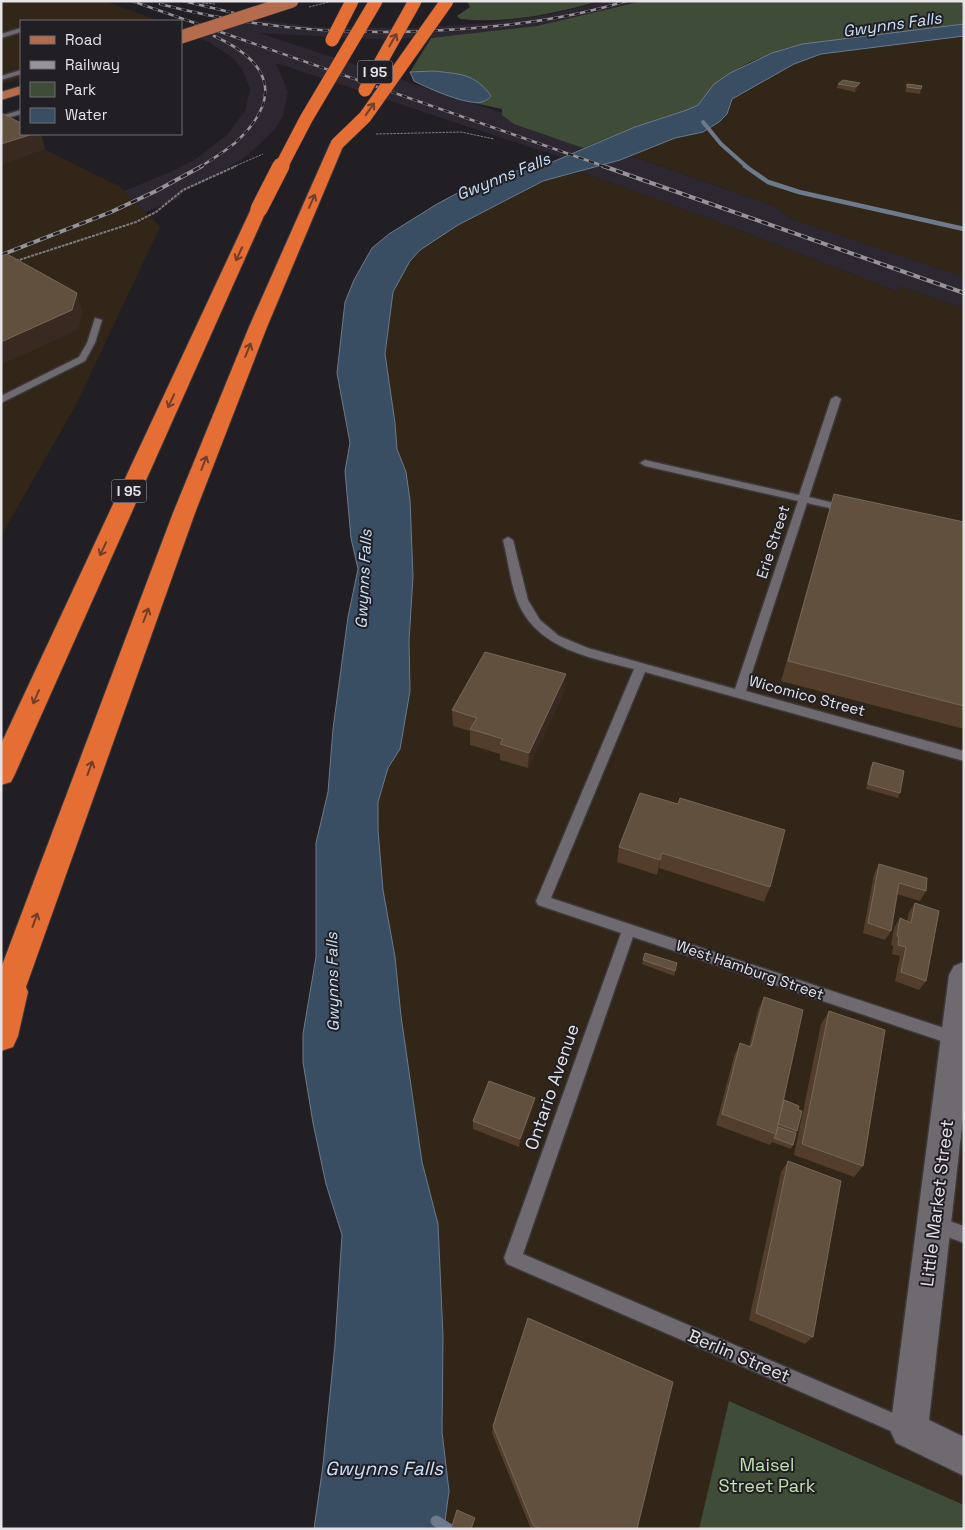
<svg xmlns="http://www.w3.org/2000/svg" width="965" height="1530" font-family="'Space Grotesk',sans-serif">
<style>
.built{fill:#2d2731}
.industrial{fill:#312617}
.green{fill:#3e4c38}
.water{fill:#394d63;stroke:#6d7a8b}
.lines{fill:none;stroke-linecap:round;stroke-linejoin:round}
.stream-far2{stroke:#6d7a8b;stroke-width:4}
.stream-far1{stroke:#6d7a8b;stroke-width:4.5}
.stream{stroke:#6d7a8b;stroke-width:11}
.service-casing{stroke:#3c393d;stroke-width:3}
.minor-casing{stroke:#3c393d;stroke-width:3}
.primary-casing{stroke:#3c393d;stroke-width:2}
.motorway-casing{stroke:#3c393d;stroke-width:2}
.path-far1{stroke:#7f7c80;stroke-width:1;stroke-dasharray:2.5 1;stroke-linecap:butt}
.path{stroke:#7f7c80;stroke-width:2;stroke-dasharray:3 1;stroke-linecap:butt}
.service{fill:#6e6a70;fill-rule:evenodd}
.minor{fill:#6e6a70;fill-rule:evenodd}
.primary{fill:#b56c4d;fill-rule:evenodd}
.motorway{fill:#e56e35;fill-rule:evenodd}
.rail-far1-casing{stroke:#979498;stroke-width:2.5}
.rail-casing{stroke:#979498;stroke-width:4}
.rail-far1{stroke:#221f24;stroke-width:2;stroke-dasharray:5.5;stroke-linecap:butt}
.rail{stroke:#221f24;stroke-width:2.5;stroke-dasharray:7;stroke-linecap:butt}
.primary-bridge-casing{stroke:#3c393d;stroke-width:14;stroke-linecap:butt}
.motorway-bridge-far1-casing{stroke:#3c393d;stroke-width:14;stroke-linecap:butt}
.motorway-bridge-casing{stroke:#3c393d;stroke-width:18;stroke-linecap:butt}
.primary-bridge{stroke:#b56c4d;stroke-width:13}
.motorway-bridge-far1{stroke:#e56e35;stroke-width:13}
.motorway-bridge{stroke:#e56e35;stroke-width:17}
.wall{fill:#523e2b}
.shaded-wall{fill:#382a20}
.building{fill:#62503f;stroke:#77675a}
.oneway{stroke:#703f2b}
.labels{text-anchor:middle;stroke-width:4;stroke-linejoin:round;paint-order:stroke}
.shield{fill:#221f24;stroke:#aba9ac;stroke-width:1}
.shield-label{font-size:14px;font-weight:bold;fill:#e6e4e7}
.street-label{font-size:15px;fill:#e6e4e7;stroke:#221f24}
.water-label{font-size:16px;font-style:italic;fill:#cbe4fe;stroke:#221f24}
.near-street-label{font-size:18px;fill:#e6e4e7;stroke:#221f24}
.near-park-label{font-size:18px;fill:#c0e3b2;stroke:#221f24}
.near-water-label{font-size:19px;font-style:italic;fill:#cbe4fe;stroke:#221f24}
</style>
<rect width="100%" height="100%" fill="#221f24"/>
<path class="built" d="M 604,1 L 649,1 L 545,27 L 452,37 L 371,39 L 259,33 L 598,144 L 774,206 L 792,219 L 964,277 L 964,309 L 900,286 L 898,292 L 716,221 L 556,163 L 563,158 L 276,63 L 288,92 L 283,116 L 275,129 L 248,155 L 205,182 L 182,192 L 180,198 L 1,271 L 1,242 L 175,170 L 196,159 L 227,135 L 245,111 L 250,89 L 242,69 L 234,59 L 212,44 L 197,37 L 248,19 L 319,27 L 409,28 L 489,23 L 552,14 Z"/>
<path class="industrial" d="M 1,1 L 104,1 L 160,21 L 21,21 L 21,78 L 1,85 Z
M 964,36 L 964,277 L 792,219 L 774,206 L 630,155 L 675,138 L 703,132 L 719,122 L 727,114 L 732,99 L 794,64 L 807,58 L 821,54 Z
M 1,128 L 119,186 L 160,227 L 76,405 L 1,536 Z
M 581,172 L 716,221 L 898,292 L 900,286 L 964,309 L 964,1505 L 730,1401 L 699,1529 L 444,1529 L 449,1491 L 442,1432 L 443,1336 L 438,1224 L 422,1162 L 401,1016 L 395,957 L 383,890 L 378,830 L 378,802 L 388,768 L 400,749 L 410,691 L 409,641 L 413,576 L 410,500 L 406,472 L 397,449 L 395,423 L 385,354 L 393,292 L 410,261 L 420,250 L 443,233 L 522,191 L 543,181 Z"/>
<path class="green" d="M 467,1 L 599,1 C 556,14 504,24 460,19 L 457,16 L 470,7 Z
M 643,1 L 964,1 L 964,24 L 786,48 L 750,62 L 730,73 L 714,84 L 698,105 L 687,110 L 635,127 L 583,148 L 514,124 L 502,115 L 502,109 L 474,103 L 486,101 L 410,72 L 431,38 L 537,26 Z
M 729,1401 L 964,1505 L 964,1529 L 699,1529 Z"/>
<path class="water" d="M 964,24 L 964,36 L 821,54 L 794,64 L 732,99 L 727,114 L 719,122 L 703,132 L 675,138 L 620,160 L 543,181 L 458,225 L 420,250 L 410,261 L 393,292 L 385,354 L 395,423 L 397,449 L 406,472 L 410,500 L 413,576 L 409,641 L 410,691 L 400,749 L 388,768 L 378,802 L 378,830 L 383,890 L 395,957 L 401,1016 L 422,1162 L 438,1224 L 443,1336 L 442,1432 L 449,1491 L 444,1529 L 314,1529 L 323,1465 L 335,1344 L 342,1235 L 326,1184 L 313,1123 L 303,1062 L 303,1034 L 316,957 L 316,843 L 328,792 L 333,729 L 348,617 L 358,569 L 351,538 L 345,471 L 350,443 L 337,373 L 345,302 L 354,280 L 372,248 L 389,234 L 437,204 L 469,187 L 504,174 L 550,163 L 635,127 L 687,110 L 698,105 L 714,84 L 730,73 L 772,53 L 802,44 Z
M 433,71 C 459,74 475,73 491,96 C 491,97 486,101 485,101 C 471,108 428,88 414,81 L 410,72 Z"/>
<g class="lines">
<path class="stream-far2" d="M 703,122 L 721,144 L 747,167"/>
<path class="stream-far1" d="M 745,166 L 768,182 L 799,192 L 964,229"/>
<path class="stream" d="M 436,1521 L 449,1529"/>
<g class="service-casing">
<path id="service" d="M 21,28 L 21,32 L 1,38 L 1,34 Z
M 21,70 L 21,74 L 1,80 L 1,76 Z
M 21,110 L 21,114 L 1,120 L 1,116 Z
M 95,318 L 102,320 L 95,343 L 85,361 L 1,403 L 1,396 L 79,357 L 87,343 Z
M 836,396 L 841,399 L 809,497 L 851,507 L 852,509 L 847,512 L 807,503 L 746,691 L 964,751 L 964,761 L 645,672 L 551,898 L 956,1032 L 961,1034 L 964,1039 L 961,1044 L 956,1046 L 633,937 L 523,1254 L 914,1422 L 916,1429 L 914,1436 L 907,1438 L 507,1264 L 504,1258 L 621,933 L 538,905 L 536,901 L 634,669 C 589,657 536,649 517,600 C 510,581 508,559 503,540 L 508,537 L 513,540 L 528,600 L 540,620 L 559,636 L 588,648 L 735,689 L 798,501 L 645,466 L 640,463 L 645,460 L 799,495 L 831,399 Z
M 934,1216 L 964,1226 L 964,1243 L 928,1230 L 926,1224 L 928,1218 Z"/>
</g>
<g class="minor-casing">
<path id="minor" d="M 964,962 L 964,1108 L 929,1420 L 964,1437 L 964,1476 L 896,1443 L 890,1430 L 949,975 L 954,966 Z"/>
</g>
<g class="primary-casing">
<path id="primary" d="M 21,86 L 21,94 L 1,100 L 1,92 Z"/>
</g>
<g class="motorway-casing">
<path id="motorway" d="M 337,140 L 342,141 L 344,144 L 267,327 L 195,513 L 26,987 L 28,992 L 18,1036 L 13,1047 L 1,1051 L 1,968 L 173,513 L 249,327 L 330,144 L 332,141 Z
M 259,204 L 265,206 L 267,209 L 15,774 L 11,782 L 1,785 L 1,744 L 251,209 L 253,206 Z"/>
</g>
<path class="path-far1" d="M 202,3 L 215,4
M 309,7 L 329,2
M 376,134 L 461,132 L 494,139
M 233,167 L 263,154"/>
<path class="path" d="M 16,261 L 136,222 L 156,212 L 183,190 L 236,166"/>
<use href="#service" class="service"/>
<use href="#minor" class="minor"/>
<use href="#primary" class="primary"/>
<use href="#motorway" class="motorway"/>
<g class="rail-far1-casing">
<path id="rail-far1" d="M 132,1 L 606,167
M 183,1 L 251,17
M 160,4 C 259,30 359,37 462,29 C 518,25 572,18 626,1
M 200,167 C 211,160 224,152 235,143 C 284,98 271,62 214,36"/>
</g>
<g class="rail-casing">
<path id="rail" d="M 603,166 L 964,293
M 1,255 L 111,212 L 156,191 L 202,166"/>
</g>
<use href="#rail-far1" class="rail-far1"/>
<use href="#rail" class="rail"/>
<g class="primary-bridge-casing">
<path id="primary-bridge" d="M 181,37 L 292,1"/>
</g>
<g class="motorway-bridge-far1-casing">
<path id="motorway-bridge-far1" d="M 332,40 L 352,1
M 365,90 L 415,1
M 337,144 L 365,117 L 447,1
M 281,167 L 306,119 L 376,1"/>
</g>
<g class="motorway-bridge-casing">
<path id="motorway-bridge" d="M 259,209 L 281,166"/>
</g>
<use href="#primary-bridge" class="primary-bridge"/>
<use href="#motorway-bridge-far1" class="motorway-bridge-far1"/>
<use href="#motorway-bridge" class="motorway-bridge"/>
</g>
<path class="wall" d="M 838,84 L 859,88 L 855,92 L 837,88 Z
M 907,84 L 921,89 L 920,94 L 905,92 Z
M 834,494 L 964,522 L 964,729 L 781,681 Z
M 565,690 L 528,768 L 500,760 L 500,754 L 470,745 L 470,731 L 453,726 L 452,710 Z
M 873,762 L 900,793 L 898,798 L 866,789 L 870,768 Z
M 640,793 L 770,887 L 764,902 L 659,868 L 657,875 L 617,862 L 619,847 Z
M 879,864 L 926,891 L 920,901 L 897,894 L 891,931 L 885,940 L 863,933 L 874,874 Z
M 915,903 L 926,981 L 919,990 L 895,981 L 900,956 L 892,954 L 893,946 L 891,945 L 894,928 L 900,918 L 907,921 L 909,912 Z
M 645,953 L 677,963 L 674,976 L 642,964 Z
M 764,997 L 784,1100 L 798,1110 L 797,1131 L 796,1133 L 793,1145 L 791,1149 L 772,1142 L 770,1145 L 716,1125 L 734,1056 L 740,1043 L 749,1046 L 758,1010 Z
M 829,1011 L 863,1166 L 854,1177 L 794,1155 L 821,1024 Z
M 534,1106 L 519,1147 L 473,1129 L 473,1121 Z
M 788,1161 L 813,1337 L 805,1344 L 749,1320 L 781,1172 Z
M 493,1426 L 637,1529 L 531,1529 L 492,1433 Z"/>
<path class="shaded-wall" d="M 860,83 L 859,88 L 855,92 L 856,87 Z
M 33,134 L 41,134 L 45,149 L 1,165 L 1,144 Z
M 77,293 L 83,313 L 78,330 L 1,365 L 1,342 Z
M 566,674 L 565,690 L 528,768 L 529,753 Z
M 662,853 L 659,868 L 657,875 L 660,860 Z
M 535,1098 L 534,1106 L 519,1147 L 520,1139 Z"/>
<path class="building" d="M 843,80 L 860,83 L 856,87 L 838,84 Z
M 907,84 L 922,86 L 921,89 L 907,87 Z
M 1,113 L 21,123 L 21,134 L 33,134 L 1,144 Z
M 7,254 L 77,293 L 72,310 L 1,342 L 1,256 Z
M 834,494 L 964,522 L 964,706 L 788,661 Z
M 485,652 L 566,674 L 529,753 L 500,744 L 503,739 L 470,729 L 477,718 L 452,710 Z
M 873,762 L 904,771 L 900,793 L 868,784 Z
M 640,793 L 678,804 L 680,798 L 785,830 L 770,887 L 662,853 L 660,860 L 619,847 Z
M 879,864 L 927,878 L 926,891 L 899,883 L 891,931 L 868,923 Z
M 915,903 L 939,911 L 926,981 L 901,972 L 906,947 L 898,945 L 899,937 L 897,936 L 900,918 L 911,923 Z
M 645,953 L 677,963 L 675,971 L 643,960 Z
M 764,997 L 803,1010 L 776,1134 L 722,1114 L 740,1043 L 751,1047 Z
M 829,1011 L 885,1030 L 863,1166 L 802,1144 Z
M 489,1081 L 535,1098 L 520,1139 L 473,1121 Z
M 784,1100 L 799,1106 L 798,1110 L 802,1111 L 797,1131 L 778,1124 Z
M 778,1127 L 796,1133 L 793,1145 L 774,1138 L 776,1134 Z
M 788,1161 L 841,1181 L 813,1337 L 756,1313 Z
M 528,1318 L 673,1382 L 637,1529 L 540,1529 L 533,1525 L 493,1426 Z
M 457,1510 L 475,1518 L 471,1529 L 451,1529 Z"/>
<defs><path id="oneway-shaft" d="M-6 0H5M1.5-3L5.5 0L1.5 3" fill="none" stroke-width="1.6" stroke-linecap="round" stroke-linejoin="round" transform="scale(1.25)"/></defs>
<g class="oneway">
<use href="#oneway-shaft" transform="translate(393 40) rotate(-60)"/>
<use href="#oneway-shaft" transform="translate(370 109) rotate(-55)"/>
<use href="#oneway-shaft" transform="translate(312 201) rotate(-66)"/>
<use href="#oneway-shaft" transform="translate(239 254) rotate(115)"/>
<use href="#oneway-shaft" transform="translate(248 350) rotate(-68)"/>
<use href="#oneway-shaft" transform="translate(171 401) rotate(115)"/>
<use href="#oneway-shaft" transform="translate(204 463) rotate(-69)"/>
<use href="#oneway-shaft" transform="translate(103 549) rotate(115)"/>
<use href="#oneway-shaft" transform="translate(146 615) rotate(-69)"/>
<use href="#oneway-shaft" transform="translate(36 697) rotate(114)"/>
<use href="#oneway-shaft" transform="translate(90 768) rotate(-70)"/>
<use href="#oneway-shaft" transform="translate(35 920) rotate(-70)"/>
</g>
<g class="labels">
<g class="shield">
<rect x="357.5" y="60.5" width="35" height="23" rx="4"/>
<rect x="111.5" y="479.5" width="35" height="23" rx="4"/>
</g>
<g class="shield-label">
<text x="375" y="77">I 95</text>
<text x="129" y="496">I 95</text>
</g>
<g class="street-label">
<text transform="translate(773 542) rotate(-72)" y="5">Erie Street</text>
<text transform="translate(807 696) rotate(15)" y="5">Wicomico Street</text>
<text transform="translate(750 970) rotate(19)" y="5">West Hamburg Street</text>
</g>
<g class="water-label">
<text transform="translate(892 24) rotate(-8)" y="6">Gwynns Falls</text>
<text transform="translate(503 176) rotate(-22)" y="6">Gwynns Falls</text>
<text transform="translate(363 579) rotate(-87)" y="6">Gwynns Falls</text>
<text transform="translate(332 982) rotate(-91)" y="6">Gwynns Falls</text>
</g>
<g class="near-street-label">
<text transform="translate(552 1087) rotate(-71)" y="6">Ontario Avenue</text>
<text transform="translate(937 1203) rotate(-83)" y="6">Little Market Street</text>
<text transform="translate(739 1356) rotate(23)" y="6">Berlin Street</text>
</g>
<g class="near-park-label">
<text x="767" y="1471">Maisel<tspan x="767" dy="21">Street Park</tspan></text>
</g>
<g class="near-water-label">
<text x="384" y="1475">Gwynns Falls</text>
</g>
</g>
<rect width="965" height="1530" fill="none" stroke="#e6e4e7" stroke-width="5"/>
<rect x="20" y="20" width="162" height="115" fill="#221f24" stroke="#706e72"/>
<rect x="30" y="36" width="25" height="8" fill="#b56c4d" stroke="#706e72"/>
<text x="65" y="45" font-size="15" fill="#e6e4e7">Road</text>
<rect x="30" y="61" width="25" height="8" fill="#979498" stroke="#706e72"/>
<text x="65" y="70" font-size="15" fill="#e6e4e7">Railway</text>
<rect x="30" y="82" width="25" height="15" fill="#3e4c38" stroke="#706e72"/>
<text x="65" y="95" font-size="15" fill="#e6e4e7">Park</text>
<rect x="30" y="108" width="25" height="15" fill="#394d63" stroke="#706e72"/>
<text x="65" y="120" font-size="15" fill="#e6e4e7">Water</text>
</svg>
